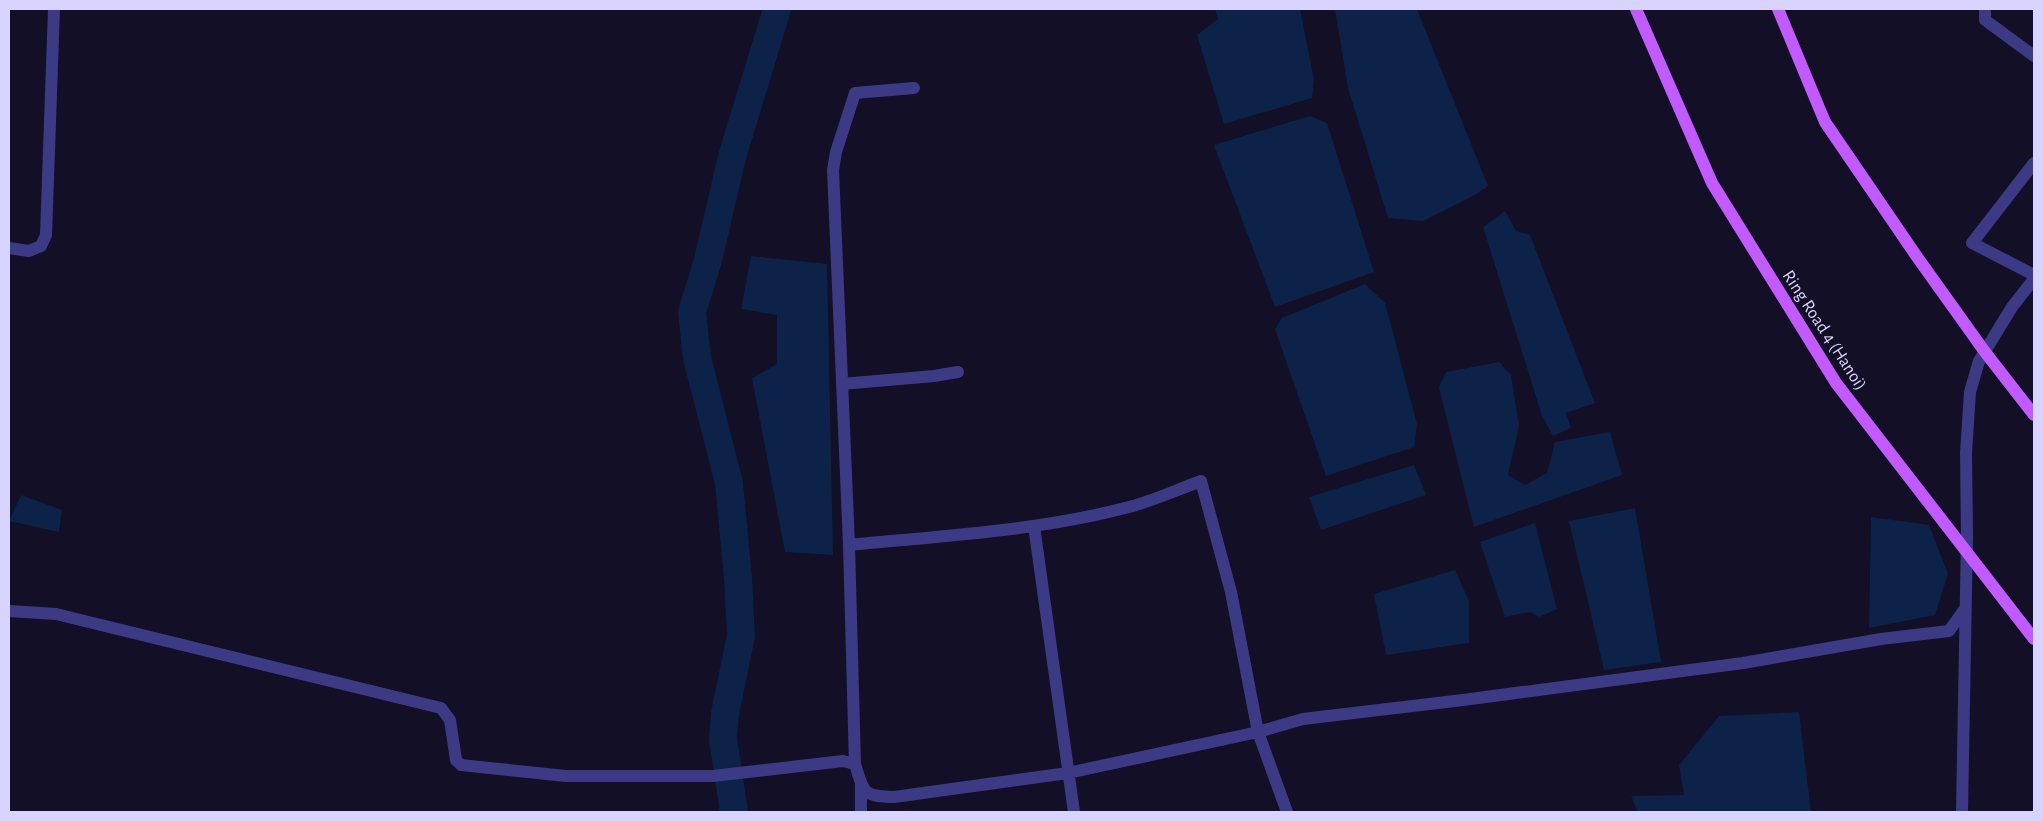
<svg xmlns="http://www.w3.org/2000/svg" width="2043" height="821" font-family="'Alegreya Sans',sans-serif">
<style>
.water{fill:#0c2248}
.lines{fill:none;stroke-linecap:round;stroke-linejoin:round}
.river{stroke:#0c2248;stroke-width:28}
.street{stroke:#3d3a85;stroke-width:12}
.primary{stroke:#c25bff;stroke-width:12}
.labels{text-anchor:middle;stroke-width:4.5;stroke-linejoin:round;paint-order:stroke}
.street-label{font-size:18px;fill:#d9d4ff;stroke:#130f26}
</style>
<rect width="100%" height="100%" fill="#130f26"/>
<path class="water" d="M 1215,9 L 1300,9 L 1314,80 L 1312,98 L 1224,124 L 1197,35 L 1218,19 Z
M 1335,9 L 1417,9 L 1488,186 L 1475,195 L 1423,221 L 1388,218 L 1348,88 Z
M 1310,116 L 1327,123 L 1374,272 L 1275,307 L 1214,145 Z
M 1505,211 L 1516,231 L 1530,235 L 1595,403 L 1566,413 L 1571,428 L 1553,436 L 1542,416 L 1483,227 Z
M 751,256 L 827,264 L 833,555 L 785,552 L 752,378 L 777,364 L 777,315 L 741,309 Z
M 1365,284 L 1385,303 L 1417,424 L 1414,447 L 1326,476 L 1275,329 L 1282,318 Z
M 1499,362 L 1511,375 L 1519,426 L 1508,475 L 1525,485 L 1547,473 L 1555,442 L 1610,432 L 1622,475 L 1474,527 L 1439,387 L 1446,372 Z
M 1414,465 L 1426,495 L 1321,530 L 1309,497 Z
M 21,495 L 62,510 L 59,532 L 9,521 Z
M 1635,508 L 1661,662 L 1604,670 L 1569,521 Z
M 1871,517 L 1929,525 L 1948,574 L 1935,615 L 1869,628 Z
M 1535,523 L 1557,609 L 1539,617 L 1530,612 L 1505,617 L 1480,542 Z
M 1455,570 L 1469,601 L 1469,643 L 1386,655 L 1374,594 Z
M 1799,712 L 1811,812 L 1638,812 L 1631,796 L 1684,795 L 1679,765 L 1719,716 Z"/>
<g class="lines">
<path class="river" d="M 734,812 L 723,739 L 725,713 L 741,636 L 738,578 L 729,483 L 697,358 L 692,312 L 708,260 L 732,157 L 777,9"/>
<path class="street" d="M 1985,9 L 1985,20 L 2034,56
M 2034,163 L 1972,243 L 2034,275
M 9,248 L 29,251 L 41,246 L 46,235 L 54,9
M 842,384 L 934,376 L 958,372
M 1034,526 L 1074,812
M 849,545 C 940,536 1037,531 1125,508 C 1151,502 1176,490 1201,481 L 1231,592 L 1258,732 L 1287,812
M 9,611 L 56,614 L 441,708 L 450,720 L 456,760 L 461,765 L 566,776 L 713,776 L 843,761 L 855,764 C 864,793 862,796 894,797 L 1068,773 L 1258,732 L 1303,719 L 1463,700 L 1743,663 L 1881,639 L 1949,631 L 1964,610
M 855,764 L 849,545 L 833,170 L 836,152 L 855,93 L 914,88
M 861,784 L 861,812
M 1962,812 L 1967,536 L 1966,453 L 1970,392 L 1979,361 L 2012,307 L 2034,279"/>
<path class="primary" d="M 1636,9 L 1712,183 L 1836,383 L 2034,639
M 1778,9 L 1825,122 L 1915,254 L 1985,352 L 2034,415"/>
</g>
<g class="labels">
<g class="street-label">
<text transform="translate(1825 330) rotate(57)" y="6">Ring Road 4 (Hanoi)</text>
</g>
</g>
<rect width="2043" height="821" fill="none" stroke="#d9d4ff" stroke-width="20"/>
</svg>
